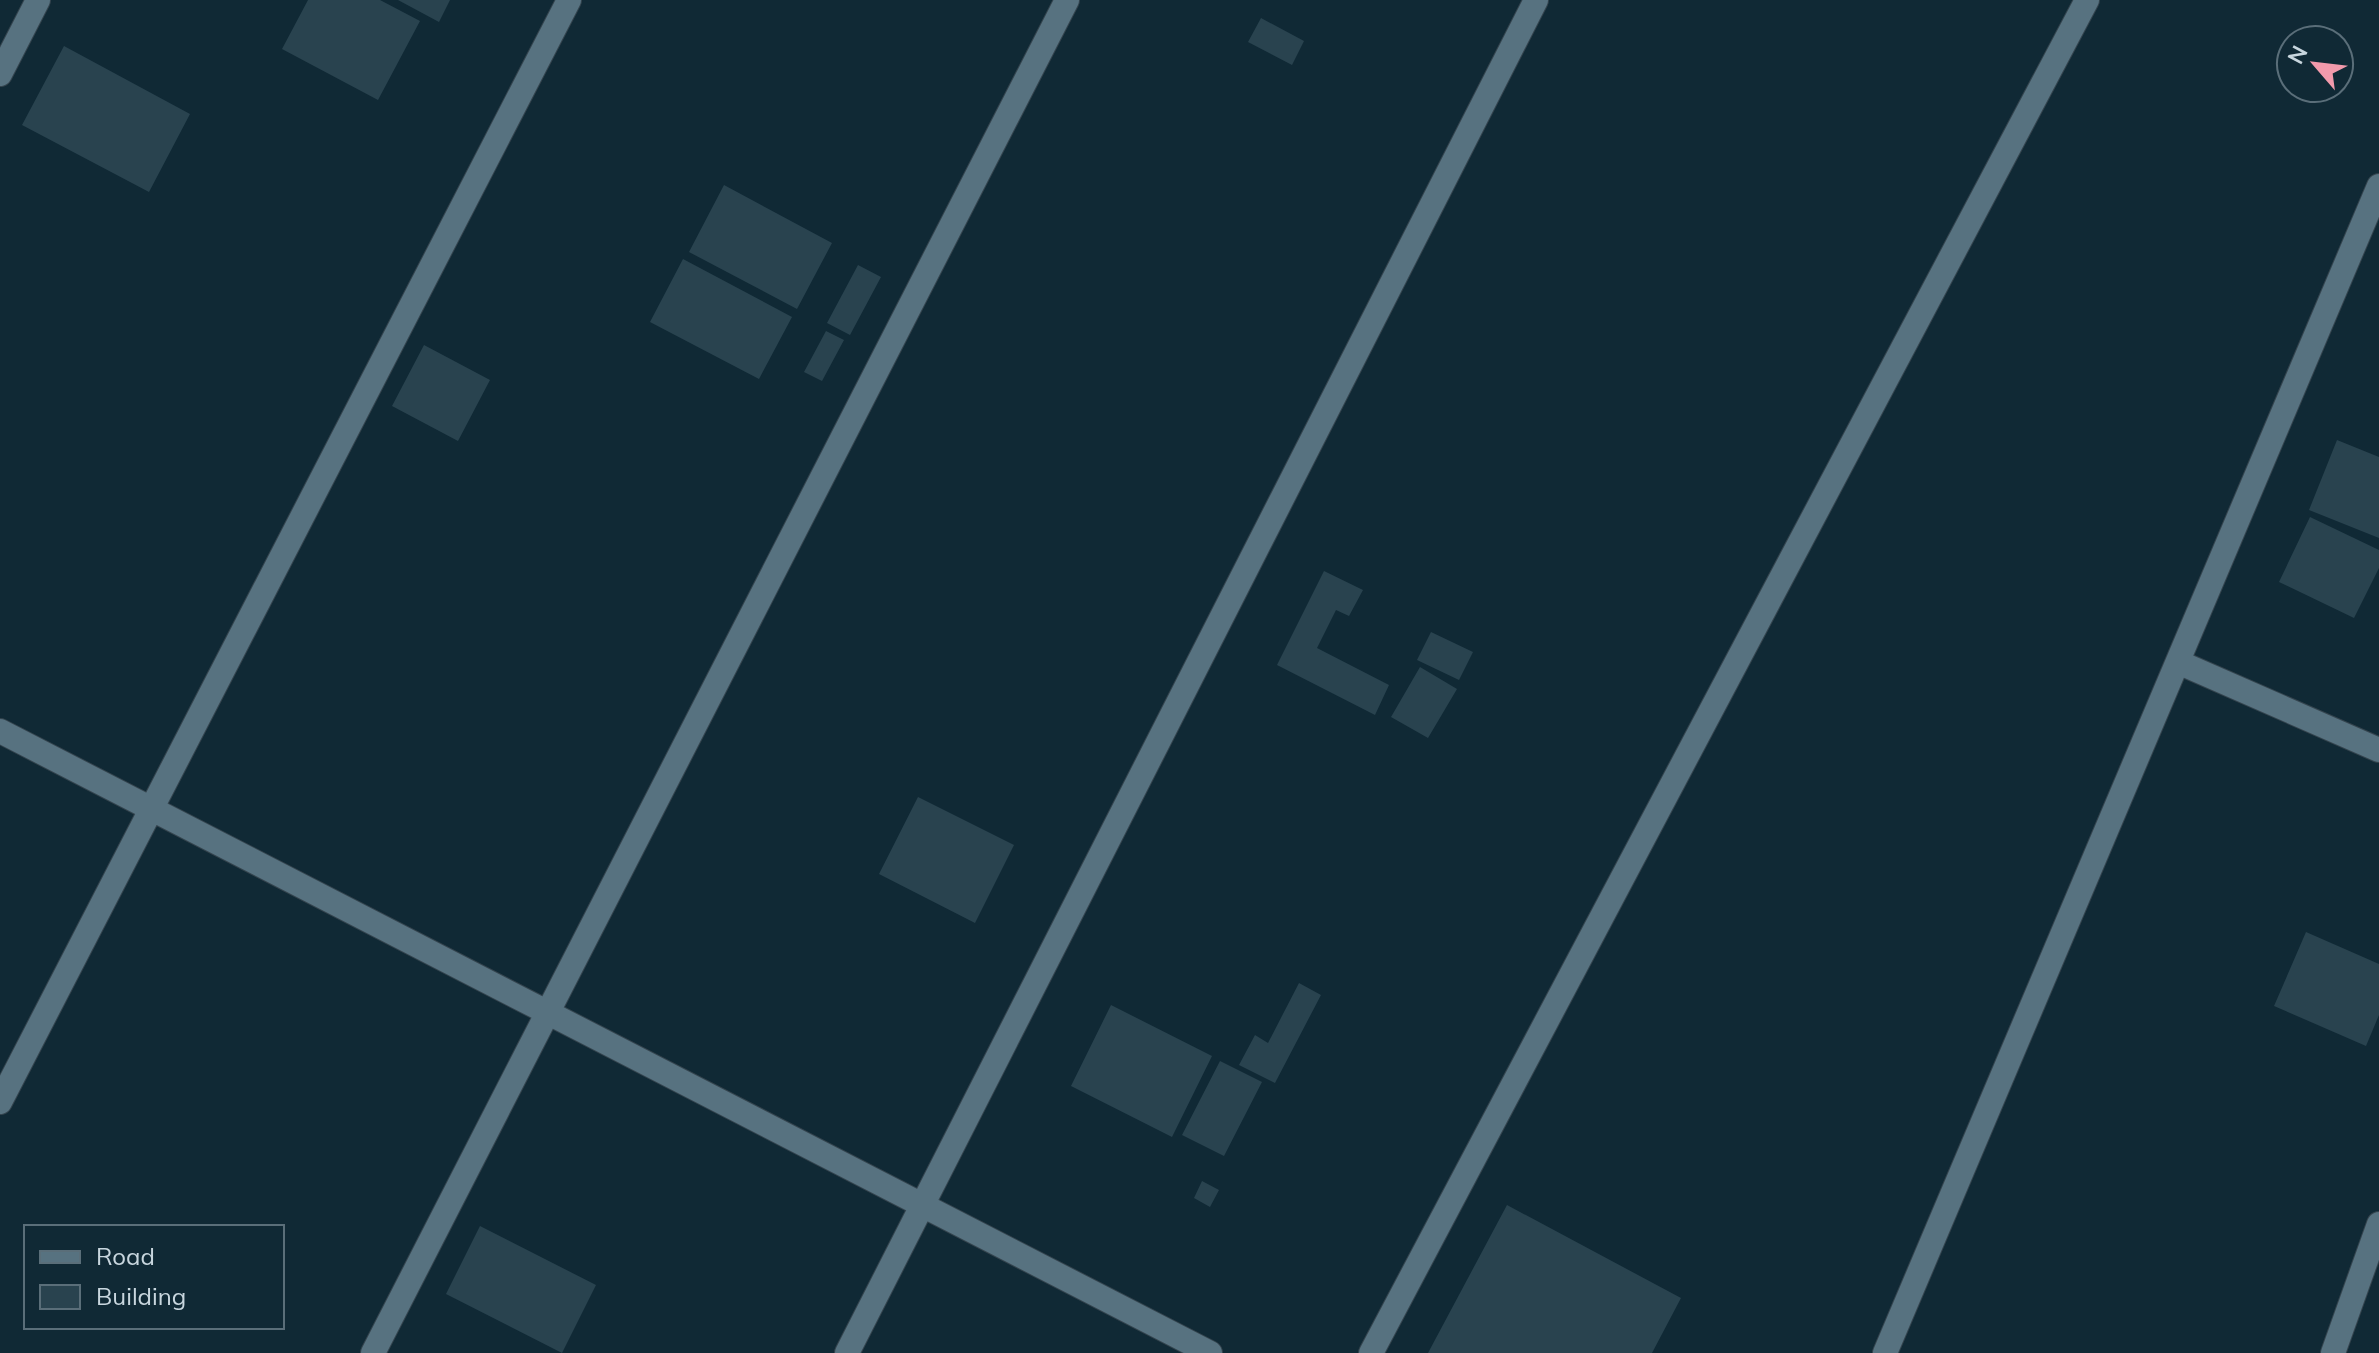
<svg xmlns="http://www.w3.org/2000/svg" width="2379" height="1353" font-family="Mulish,sans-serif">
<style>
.building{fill:#29434f}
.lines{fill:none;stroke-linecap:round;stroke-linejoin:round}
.minor-casing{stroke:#34444e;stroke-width:26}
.minor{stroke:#577280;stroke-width:24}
</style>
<rect width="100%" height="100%" fill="#102935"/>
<path class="building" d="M 308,0 L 380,0 L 420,21 L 378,100 L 282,49 Z
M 398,0 L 450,0 L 439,22 Z
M 1261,18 L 1304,41 L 1292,65 L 1248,42 Z
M 64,46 L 190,114 L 149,192 L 22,125 Z
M 724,185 L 832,243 L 797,309 L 689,252 Z
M 683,259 L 792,317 L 759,379 L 650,322 Z
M 858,265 L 881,277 L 850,335 L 827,323 Z
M 826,331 L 844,340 L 822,381 L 804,372 Z
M 424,345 L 490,380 L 458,441 L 392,406 Z
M 2337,440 L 2379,457 L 2379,538 L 2309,510 Z
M 2310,517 L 2379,550 L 2379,568 L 2354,618 L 2279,582 Z
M 1324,571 L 1363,590 L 1349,616 L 1336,610 L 1317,648 L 1389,685 L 1375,715 L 1277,665 Z
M 1431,632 L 1473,652 L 1459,680 L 1417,660 Z
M 1420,667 L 1457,689 L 1428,738 L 1391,717 Z
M 918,797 L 1014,845 L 975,923 L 879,874 Z
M 2306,932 L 2379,964 L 2379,1015 L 2366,1046 L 2274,1006 Z
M 1299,983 L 1321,995 L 1275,1083 L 1239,1065 L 1255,1035 L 1268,1043 Z
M 1111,1005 L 1212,1056 L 1172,1137 L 1071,1086 Z
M 1220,1061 L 1262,1082 L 1224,1156 L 1182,1135 Z
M 1202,1181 L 1219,1190 L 1210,1207 L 1194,1198 Z
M 1507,1205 L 1681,1298 L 1652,1353 L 1428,1353 Z
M 480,1226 L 596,1285 L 562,1353 L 446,1294 Z"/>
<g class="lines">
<g class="minor-casing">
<path id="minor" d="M 0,74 L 38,0
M 2178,662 L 2379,750
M 0,731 L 1210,1353
M 0,1102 L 569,0
M 373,1353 L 1067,0
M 847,1353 L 1536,0
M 1371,1353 L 2087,0
M 1885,1353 L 2379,186
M 2333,1353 L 2379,1224"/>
</g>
<use href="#minor" class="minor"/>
</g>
<rect x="24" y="1225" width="260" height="104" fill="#102935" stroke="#5a6e79" stroke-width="2"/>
<rect x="40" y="1251" width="40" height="12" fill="#577280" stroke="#5a6e79" stroke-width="2"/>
<text x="96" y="1265" font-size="24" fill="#c8d6de">Road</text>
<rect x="40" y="1285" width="40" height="24" fill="#29434f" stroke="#5a6e79" stroke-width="2"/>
<text x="96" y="1305" font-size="24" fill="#c8d6de">Building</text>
<g transform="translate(2315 64) rotate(298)"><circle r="38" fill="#102935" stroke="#5a6e79" stroke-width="2"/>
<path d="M0-6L14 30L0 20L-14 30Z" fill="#f29aac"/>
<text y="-12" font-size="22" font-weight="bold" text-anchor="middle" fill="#c8d6de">N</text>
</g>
</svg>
